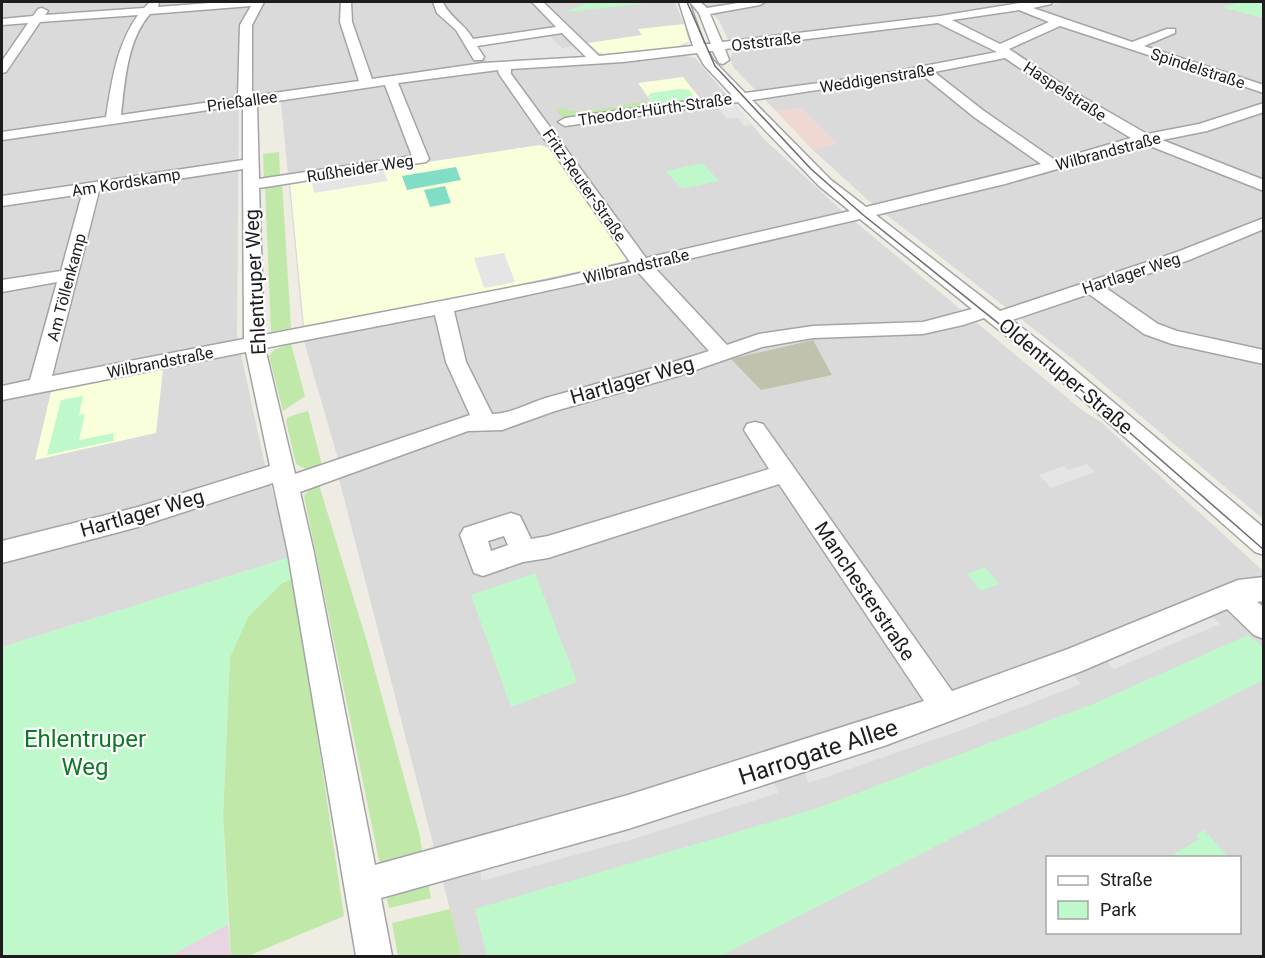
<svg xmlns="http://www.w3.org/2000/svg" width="1265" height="958" font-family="Roboto,sans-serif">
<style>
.residential{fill:#dbdada;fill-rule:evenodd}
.commercial{fill:#efd7d2}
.industrial{fill:#e7d5e1}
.education{fill:#faffdb}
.construction{fill:#c0c2ae}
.grass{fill:#c0e8a9}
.park{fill:#bff8cb}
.pitch{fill:#81ddc5}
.parking{fill:#e5e5e5}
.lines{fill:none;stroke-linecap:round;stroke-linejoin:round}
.minor-casing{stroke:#a4a4a4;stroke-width:3}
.minor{fill:#fff;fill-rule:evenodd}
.tram{stroke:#6b6b6b;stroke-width:1.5}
.labels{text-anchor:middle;stroke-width:4.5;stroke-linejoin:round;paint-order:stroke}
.far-street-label{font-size:16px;fill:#1d1d1d;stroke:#fff}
.street-label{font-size:20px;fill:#1d1d1d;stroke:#fff}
.near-park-label{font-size:24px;fill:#0d7924;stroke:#fff}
.near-street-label{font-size:24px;fill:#1d1d1d;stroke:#fff}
</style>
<rect width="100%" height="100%" fill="#eeece3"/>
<path class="residential" d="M 2,2 L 252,2 L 239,26 L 239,98 L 2,133 Z
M 265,2 L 675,2 L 690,39 L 687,44 L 677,48 L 611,55 L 487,63 L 254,97 L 252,25 Z
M 700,2 L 1002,2 L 1009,4 L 918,18 L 738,41 L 728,39 L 719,20 Z
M 1063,2 L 1244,2 L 1223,7 L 1263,18 L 1263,86 L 1046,14 L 1040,8 Z
M 1015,10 L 1263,93 L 1263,519 L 1079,364 L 871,203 L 812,149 L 837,144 L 801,108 L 776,111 L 734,68 L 730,59 L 734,50 L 749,46 Z
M 681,55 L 695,58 L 765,140 L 841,210 L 1083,411 L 1101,422 L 1263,571 L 1263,956 L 462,956 L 339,479 L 338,459 L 304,341 L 281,102 L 484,71 L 613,63 ZM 812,340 L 831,375 L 731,360 L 732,359 ZM 1048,858 L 1240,858 L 1240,932 L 1048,932 Z
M 231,106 L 239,108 L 237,336 L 263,456 L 290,557 L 2,647 L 2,139 Z"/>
<path class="commercial" d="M 801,108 L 838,145 L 812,149 L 776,111 Z"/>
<path class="industrial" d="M 228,924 L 231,956 L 170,956 Z"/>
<path class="education" d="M 684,24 L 689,41 L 677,47 L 611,55 L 599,53 L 588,43 L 642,35 L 638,29 Z
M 683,77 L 702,101 L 656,108 L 638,83 Z
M 540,145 L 550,148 L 627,257 L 625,261 L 484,292 L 304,326 L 290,183 Z
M 163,369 L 156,433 L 35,460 L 51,392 Z"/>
<path class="construction" d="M 813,340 L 832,375 L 761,390 L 731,359 Z"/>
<path class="grass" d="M 646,101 L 650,106 L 649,108 L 565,121 L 556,110 L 568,108 L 570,111 L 590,111 Z
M 279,152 L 280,177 L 264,179 L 263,154 Z
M 282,182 L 291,328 L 271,332 L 265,185 Z
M 291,344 L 305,396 L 283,411 L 269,356 L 275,349 Z
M 308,411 L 322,465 L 306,469 L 296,464 L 286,421 L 288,417 Z
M 319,485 L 367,642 L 420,836 L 423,858 L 382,866 L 379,860 L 304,496 L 310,489 Z
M 294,578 L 344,916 L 248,956 L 231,956 L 223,814 L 230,657 L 248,617 L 282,583 Z
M 427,877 L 431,898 L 389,908 L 387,899 L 391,890 Z
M 450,909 L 462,956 L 398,956 L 392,923 Z"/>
<path class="park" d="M 607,2 L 640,2 L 642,4 L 565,12 L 585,4 Z
M 1244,2 L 1263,2 L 1263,18 L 1222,7 Z
M 680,89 L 689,90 L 694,97 L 690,98 L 693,102 L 656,108 L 648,96 L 651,93 Z
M 702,163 L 719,181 L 682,189 L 666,171 Z
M 83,396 L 79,415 L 85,414 L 79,440 L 114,433 L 113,441 L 47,455 L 61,400 Z
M 290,557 L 294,578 L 282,583 L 248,617 L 230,657 L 223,814 L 228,924 L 170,956 L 2,956 L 2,647 Z
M 985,567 L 999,584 L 981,591 L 967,574 Z
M 535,573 L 577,682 L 511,707 L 471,595 Z
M 1248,635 L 1263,647 L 1263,680 L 720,956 L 487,956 L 475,909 L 815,809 L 1093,704 Z
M 1204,830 L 1228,857 L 1177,857 L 1174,854 L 1199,839 L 1196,835 Z"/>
<path class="pitch" d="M 456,167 L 461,180 L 407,190 L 402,176 Z
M 445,186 L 451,203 L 430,207 L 424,190 Z"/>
<path class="parking" d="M 548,34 L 562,48 L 576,46 L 586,56 L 487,62 L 475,44 Z
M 732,102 L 752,125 L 744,126 L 738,118 L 727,119 L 715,104 Z
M 384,171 L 388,181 L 314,193 L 312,183 Z
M 504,253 L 515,282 L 484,288 L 474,258 Z
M 1087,464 L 1095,472 L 1051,488 L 1039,475 L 1064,466 L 1068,470 Z
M 1210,614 L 1220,624 L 1114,669 L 1104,658 Z
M 1071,672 L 1081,684 L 959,731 L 809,783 L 803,769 Z
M 772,778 L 778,793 L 633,839 L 481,881 L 480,863 Z"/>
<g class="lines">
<g class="minor-casing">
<path id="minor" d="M 150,2 L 159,2 L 158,7 L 223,2 L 264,2 L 252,25 L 252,96 L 359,81 L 340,22 L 341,2 L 351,2 L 352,22 L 372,79 L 483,63 L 586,57 L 562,33 L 477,46 L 484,57 L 482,60 L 474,60 L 456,30 L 437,13 L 433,2 L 443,2 C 448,16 465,24 473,39 L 556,27 L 532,2 L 543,2 L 599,56 L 693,46 L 679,2 L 689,2 L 704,44 L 711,44 L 699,13 L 690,2 L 700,2 L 707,8 L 744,2 L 765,2 L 760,5 L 710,14 L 722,42 L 940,16 L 1019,3 L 1052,2 L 1051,4 L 1033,8 L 1132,42 L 1167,29 L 1175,29 L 1175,33 L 1144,46 L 1264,85 L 1264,93 L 1060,26 L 1009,49 L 1074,92 L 1147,134 L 1199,124 L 1264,103 L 1264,112 L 1207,131 L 1162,140 L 1264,180 L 1264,191 L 1145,144 L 1005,184 L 876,215 L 1000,311 L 1177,252 L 1264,218 L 1264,229 L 1189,260 L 1106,288 L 1158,324 L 1177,331 L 1264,350 L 1264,364 L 1172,344 L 1144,334 L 1089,294 L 1012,320 L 1057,355 L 1264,528 L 1264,555 L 1255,552 L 1043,365 L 984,318 L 963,325 L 923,334 L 813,338 L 762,347 L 678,376 L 555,411 L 502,430 L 468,431 L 300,492 L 314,553 L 375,865 L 628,795 L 924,701 L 779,484 L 548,558 L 523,562 L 483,576 L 474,573 L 460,535 L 464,528 L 511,513 L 520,516 L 531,539 L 548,536 L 769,469 L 744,430 L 747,424 L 755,422 L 763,424 L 952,691 L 1068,649 L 1238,580 L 1264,577 L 1264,601 L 1257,602 L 1264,607 L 1264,639 L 1254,635 L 1227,609 L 1082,671 L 884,746 L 628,829 L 381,898 L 392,956 L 356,956 L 288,553 L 273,483 L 138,527 L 2,563 L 2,541 L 138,507 L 270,466 L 246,352 L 2,400 L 2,386 L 30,380 L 57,282 L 2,292 L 2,280 L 61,271 L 82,194 L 2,206 L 2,196 L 243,160 L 243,105 L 2,140 L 2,132 L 106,117 C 112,81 116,46 138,15 L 40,22 L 6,72 L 2,73 L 2,61 L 28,23 L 2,25 L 2,19 L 33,16 L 38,9 L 42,8 L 48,11 L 45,15 L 144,8 ZM 251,6 L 240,25 L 238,98 L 121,115 C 125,81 127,40 150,14 ZM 1019,10 L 1049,22 L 1000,44 L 952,20 ZM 938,23 L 997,52 L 877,75 L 745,93 L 713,60 L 708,51 L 713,51 L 719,63 L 723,64 L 729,60 L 725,49 ZM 697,53 L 704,65 L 732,95 L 565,118 L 558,122 L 565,126 L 738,102 L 819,186 L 850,211 L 646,258 L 511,74 L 511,69 L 623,62 ZM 1005,58 L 1064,98 L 1131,138 L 1055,160 L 984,111 L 934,72 ZM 498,70 L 499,74 L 630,262 L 550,280 L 264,335 L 259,188 L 426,162 L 429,159 L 398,83 ZM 921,74 L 974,117 L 1041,164 L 866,207 L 831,180 L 752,100 ZM 385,85 L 412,156 L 259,179 L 257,104 ZM 243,169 L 244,339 L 52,376 L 99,191 ZM 860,219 L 972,309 L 923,322 L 813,326 L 759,334 L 727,345 L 654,267 ZM 637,271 L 709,351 C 657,368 603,382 549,397 C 531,402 511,414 492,414 L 466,362 L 454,311 ZM 435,315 L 446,362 L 470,415 L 295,474 L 265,348 ZM 504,536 L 508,545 L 491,551 L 488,541 Z"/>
</g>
<use href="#minor" class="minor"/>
<path class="tram" d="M 687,2 L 715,66 L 811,169 L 862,214 L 1073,383 L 1264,550"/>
</g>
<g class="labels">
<g class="far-street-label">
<text transform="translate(766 41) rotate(-7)" y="6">Oststraße</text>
<text transform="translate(1198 68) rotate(18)" y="6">Spindelstraße</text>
<text transform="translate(877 78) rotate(-9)" y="6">Weddigenstraße</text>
<text transform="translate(1065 91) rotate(33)" y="6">Haspelstraße</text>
<text transform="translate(242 101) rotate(-8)" y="6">Prießallee</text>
<text transform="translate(655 109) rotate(-8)" y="6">Theodor-Hürth-Straße</text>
<text transform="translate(1108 151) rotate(-15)" y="6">Wilbrandstraße</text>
<text transform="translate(360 168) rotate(-9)" y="6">Rußheider Weg</text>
<text transform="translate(126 182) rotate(-9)" y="6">Am Kordskamp</text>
<text transform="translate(585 185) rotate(55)" y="6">Fritz-Reuter-Straße</text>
<text transform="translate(636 266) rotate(-13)" y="6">Wilbrandstraße</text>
<text transform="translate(1131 273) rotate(-18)" y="6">Hartlager Weg</text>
<text transform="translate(66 287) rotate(-75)" y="6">Am Töllenkamp</text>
<text transform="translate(160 362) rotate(-11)" y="6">Wilbrandstraße</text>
</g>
<g class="street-label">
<text transform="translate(255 282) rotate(-93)" y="7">Ehlentruper Weg</text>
<text transform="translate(1066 376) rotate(40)" y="7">Oldentruper Straße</text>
<text transform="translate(632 380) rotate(-16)" y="7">Hartlager Weg</text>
<text transform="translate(142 513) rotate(-16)" y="7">Hartlager Weg</text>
<text transform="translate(865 591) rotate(56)" y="7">Manchesterstraße</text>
</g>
<g class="near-park-label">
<text x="85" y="747">Ehlentruper<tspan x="85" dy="28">Weg</tspan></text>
</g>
<g class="near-street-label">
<text transform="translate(818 752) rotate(-18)" y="8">Harrogate Allee</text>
</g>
</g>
<rect width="1265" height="958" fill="none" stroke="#1d1d1d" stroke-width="6"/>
<rect x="1046" y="856" width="195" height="78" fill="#ffffff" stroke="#a5a5a5" stroke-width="1.5"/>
<rect x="1058" y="876" width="30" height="9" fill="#ffffff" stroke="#a5a5a5" stroke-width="1.5"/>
<text x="1100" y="886" font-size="18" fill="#1d1d1d">Straße</text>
<rect x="1058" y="901" width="30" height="18" fill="#bff8cb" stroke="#a5a5a5" stroke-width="1.5"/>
<text x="1100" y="916" font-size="18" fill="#1d1d1d">Park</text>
</svg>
